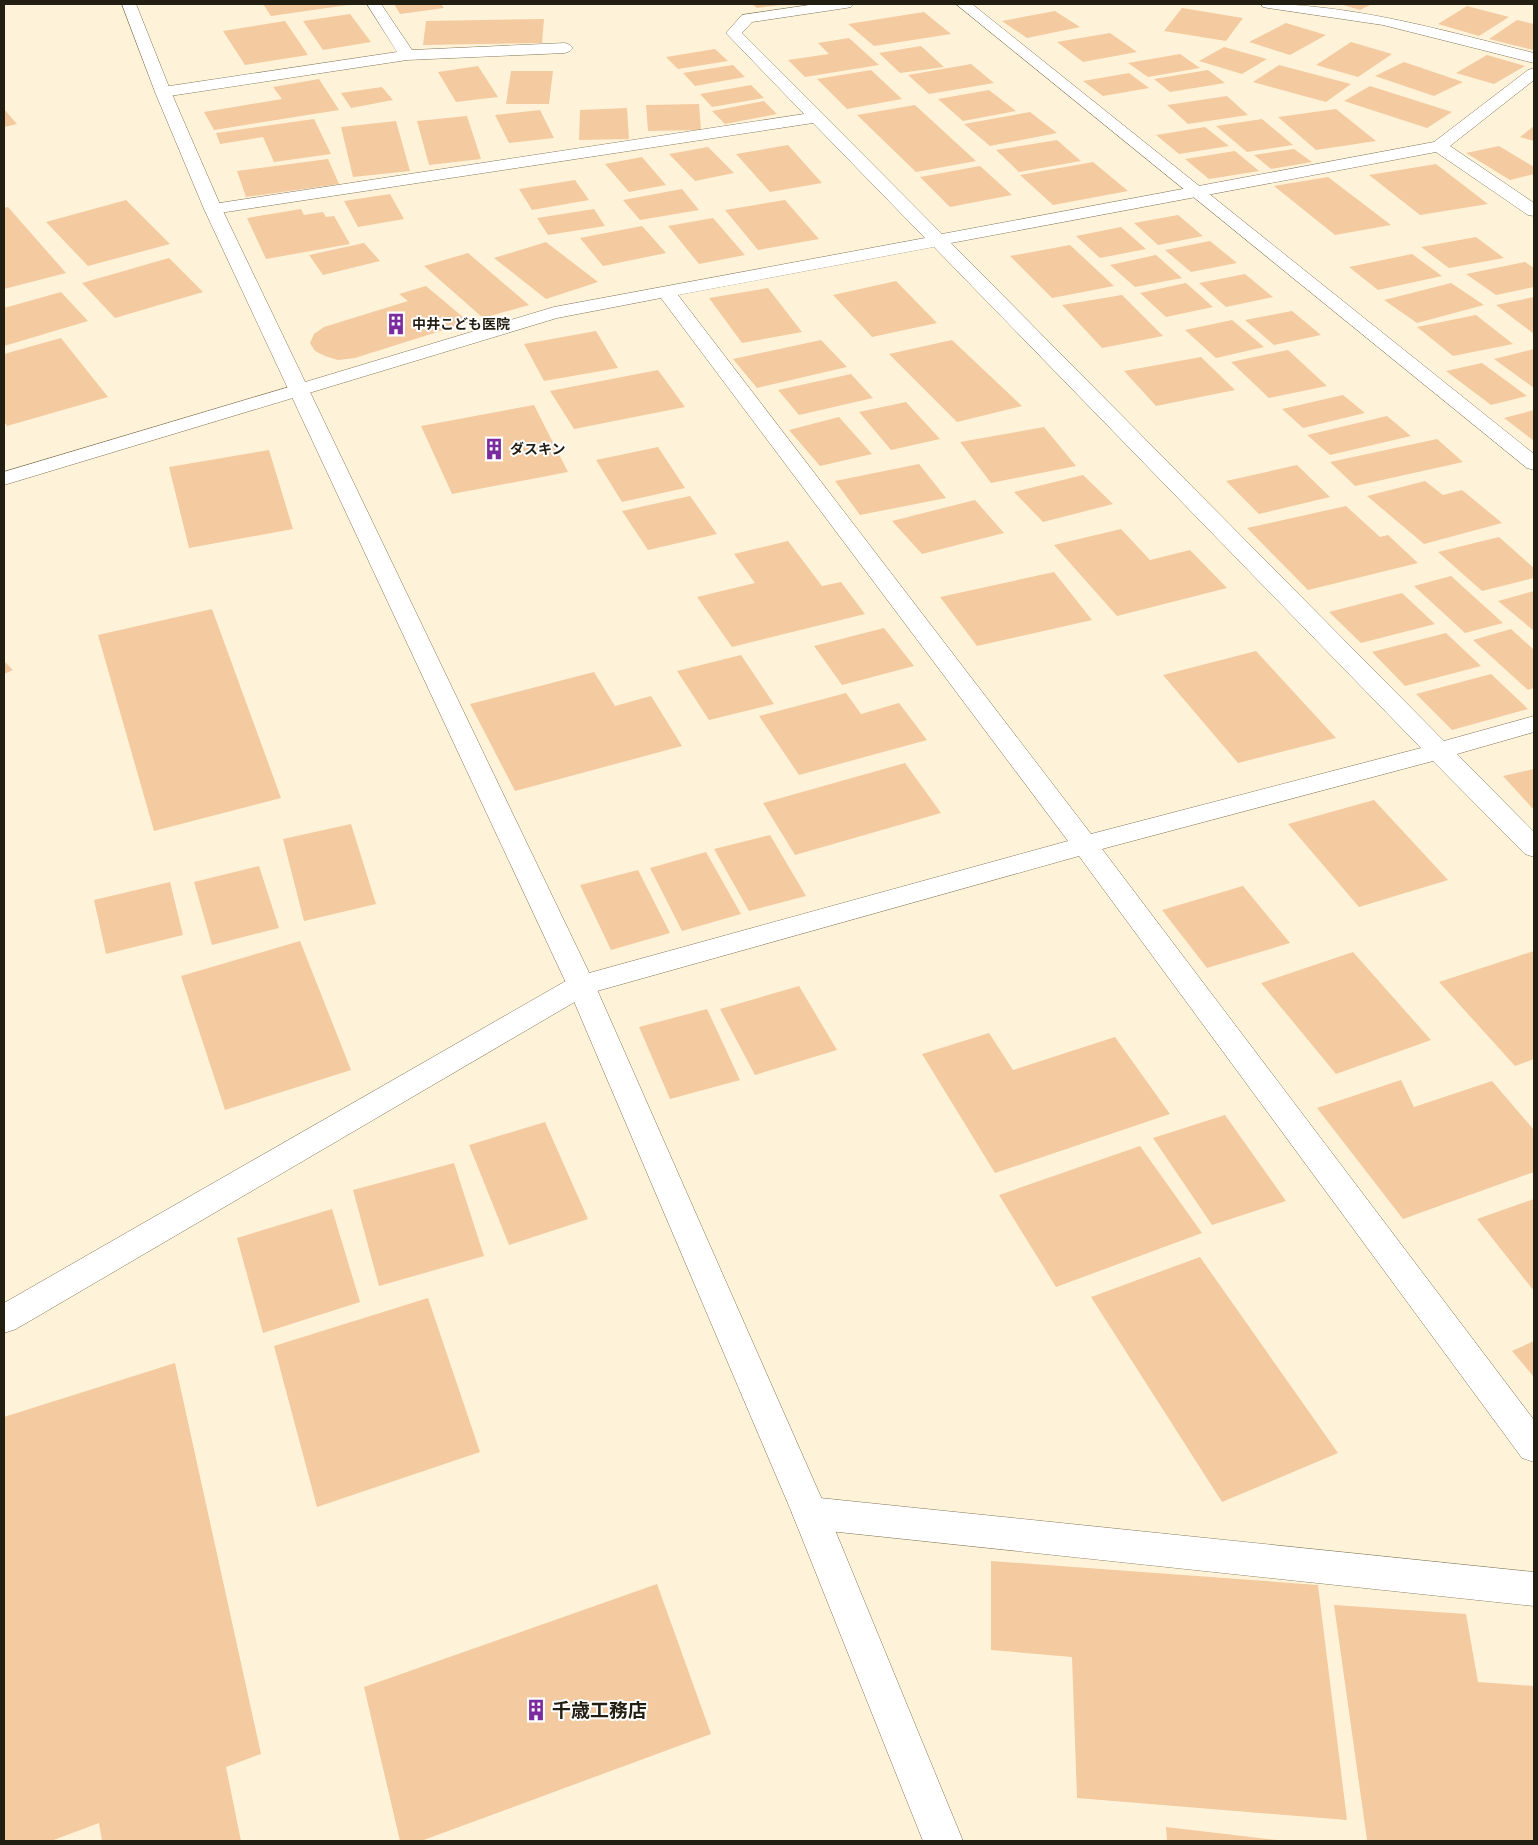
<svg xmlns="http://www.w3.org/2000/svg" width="1538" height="1845" font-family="'DejaVu Sans','Noto Sans JP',sans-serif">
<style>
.building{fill:#f4caa0}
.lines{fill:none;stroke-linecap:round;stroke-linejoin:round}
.lane-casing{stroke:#827557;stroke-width:1}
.street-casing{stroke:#827557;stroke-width:1}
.secondary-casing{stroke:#827557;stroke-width:1}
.lane{fill:#fff;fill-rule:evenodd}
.street{fill:#fff;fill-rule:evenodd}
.secondary{fill:#fff;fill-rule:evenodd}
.labels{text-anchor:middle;stroke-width:4;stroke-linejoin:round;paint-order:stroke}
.far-poi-label{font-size:14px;font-weight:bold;fill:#231e12;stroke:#fff;text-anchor:start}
.near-poi-label{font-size:19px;font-weight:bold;fill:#231e12;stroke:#fff;text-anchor:start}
</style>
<rect width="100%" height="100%" fill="#fef3d8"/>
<path class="building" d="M 263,4 L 348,4 L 348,5 L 271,16 Z
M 394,4 L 441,4 L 444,8 L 400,14 Z
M 752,4 L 780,4 L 780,5 L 757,8 Z
M 1340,4 L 1372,4 L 1360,10 Z
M 1467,6 L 1509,17 L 1479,36 L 1438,24 Z
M 1182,8 L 1243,18 L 1226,41 L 1164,31 Z
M 1055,11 L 1080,27 L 1027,38 L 1002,21 Z
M 924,12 L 951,34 L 874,46 L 848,24 Z
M 350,14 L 371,42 L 323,50 L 303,21 Z
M 544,19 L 542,43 L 423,45 L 426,21 Z
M 1517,20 L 1534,24 L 1534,49 L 1533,50 L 1489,39 Z
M 285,21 L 308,55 L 245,65 L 223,31 Z
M 1286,23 L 1326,35 L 1290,55 L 1249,42 Z
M 1110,33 L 1137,52 L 1083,62 L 1057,42 Z
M 849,38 L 879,65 L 805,77 L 788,60 L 829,54 L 818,43 Z
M 1351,42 L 1392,54 L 1358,77 L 1316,65 Z
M 921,46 L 944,67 L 900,73 L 879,53 Z
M 1224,47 L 1267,59 L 1242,74 L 1199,61 Z
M 715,49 L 728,61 L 678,69 L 666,57 Z
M 1180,54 L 1200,68 L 1148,77 L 1128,63 Z
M 1487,55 L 1525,66 L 1494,84 L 1456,73 Z
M 1404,62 L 1463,82 L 1434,96 L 1375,76 Z
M 971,64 L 994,83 L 929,94 L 908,75 Z
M 733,65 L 745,77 L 695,86 L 683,73 Z
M 1279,65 L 1351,84 L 1326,102 L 1253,82 Z
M 478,66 L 498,97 L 456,102 L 438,72 Z
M 871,70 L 902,99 L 847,109 L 817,79 Z
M 1208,70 L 1225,83 L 1170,92 L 1154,79 Z
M 511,71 L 553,71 L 549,104 L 506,104 Z
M 1129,73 L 1149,88 L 1103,96 L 1083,81 Z
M 319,79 L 339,110 L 214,130 L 204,112 L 282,99 L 273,87 Z
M 751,85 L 764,98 L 712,107 L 700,94 Z
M 1370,86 L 1452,112 L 1427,128 L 1344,101 Z
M 382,87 L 393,100 L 351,108 L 341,93 Z
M 989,90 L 1016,111 L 963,121 L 938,99 Z
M 1227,96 L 1248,115 L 1188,124 L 1167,105 Z
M 764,101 L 777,114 L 725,124 L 712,111 Z
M 699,104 L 701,130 L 648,131 L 646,105 Z
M 915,105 L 976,161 L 916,172 L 857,115 Z
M 627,108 L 629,139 L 579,140 L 580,110 Z
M 4,109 L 17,124 L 4,127 Z
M 1336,109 L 1376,141 L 1316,150 L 1278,117 Z
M 540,110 L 554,138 L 509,143 L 495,115 Z
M 1030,112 L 1057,133 L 990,146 L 964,124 Z
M 467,116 L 481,159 L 429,165 L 417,121 Z
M 314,119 L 331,154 L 274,162 L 263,137 L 220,144 L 216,133 Z
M 1262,119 L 1293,145 L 1247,152 L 1216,126 Z
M 396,121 L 410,171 L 353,177 L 341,127 Z
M 1534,126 L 1534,141 L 1520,137 Z
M 1205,127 L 1229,146 L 1179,154 L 1156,135 Z
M 1057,140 L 1081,161 L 1019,172 L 996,150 Z
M 788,145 L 822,183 L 770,192 L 736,154 Z
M 1499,146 L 1534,167 L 1534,174 L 1510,180 L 1466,153 Z
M 708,147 L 734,173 L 695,181 L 669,154 Z
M 1294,149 L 1312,162 L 1271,169 L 1254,155 Z
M 1235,151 L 1259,171 L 1209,179 L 1185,159 Z
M 642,157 L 666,185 L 629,192 L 605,164 Z
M 328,159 L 339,184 L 246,197 L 237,171 Z
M 1093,162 L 1128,191 L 1053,205 L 1020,175 Z
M 1436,164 L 1488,204 L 1420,215 L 1369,175 Z
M 980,166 L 1012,195 L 950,207 L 920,177 Z
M 1328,177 L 1391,225 L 1335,235 L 1274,186 Z
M 575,180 L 589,200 L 532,210 L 519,189 Z
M 682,189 L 699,210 L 640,220 L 623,200 Z
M 390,194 L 404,219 L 358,227 L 344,201 Z
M 126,200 L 170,244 L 88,266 L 46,222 Z
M 785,200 L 819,239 L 758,250 L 725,210 Z
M 8,207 L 66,273 L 4,289 L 4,208 Z
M 301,209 L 304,215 L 323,212 L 326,217 L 334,216 L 350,244 L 266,259 L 247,218 Z
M 594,209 L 605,226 L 548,235 L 537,218 Z
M 1178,215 L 1203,236 L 1158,245 L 1134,223 Z
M 713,218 L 745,255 L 699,264 L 668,226 Z
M 642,226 L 666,253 L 603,266 L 580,238 Z
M 1121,227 L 1146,249 L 1100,258 L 1076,236 Z
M 1476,237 L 1504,258 L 1449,268 L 1421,247 Z
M 1210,241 L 1237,263 L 1191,272 L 1165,250 Z
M 546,242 L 598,282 L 546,299 L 494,258 Z
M 364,243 L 380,261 L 323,275 L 309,255 Z
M 1070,245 L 1114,286 L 1052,298 L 1010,256 Z
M 468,253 L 529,305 L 483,318 L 424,266 Z
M 1412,254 L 1442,276 L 1378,290 L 1349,267 Z
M 1156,255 L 1182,278 L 1135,287 L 1110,265 Z
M 169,258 L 203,292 L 115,318 L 82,283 Z
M 1525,262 L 1534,268 L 1534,287 L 1496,295 L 1466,274 Z
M 1245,274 L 1273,297 L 1226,307 L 1199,283 Z
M 896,281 L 937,323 L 872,337 L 833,295 Z
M 1186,283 L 1213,307 L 1166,317 L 1140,293 Z
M 1451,283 L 1484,305 L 1417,323 L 1384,300 Z
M 426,286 L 469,322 L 355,358 L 338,360 L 325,356 L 315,351 L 310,343 L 314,334 L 324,327 L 408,301 L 399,294 Z
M 768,288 L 802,332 L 742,343 L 709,298 Z
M 61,292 L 88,321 L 4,346 L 4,308 Z
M 1122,295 L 1163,336 L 1102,348 L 1062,305 Z
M 1534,297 L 1534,334 L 1496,305 Z
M 1292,311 L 1321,335 L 1274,345 L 1245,320 Z
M 1476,315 L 1513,344 L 1453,356 L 1417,327 Z
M 1232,320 L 1264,347 L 1216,358 L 1185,330 Z
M 596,331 L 618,368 L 544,381 L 524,344 Z
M 61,338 L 108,397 L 7,426 L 4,421 L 4,354 Z
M 821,340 L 847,367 L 757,388 L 733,359 Z
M 952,340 L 1022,406 L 957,422 L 889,354 Z
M 1534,349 L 1534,388 L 1494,359 Z
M 1288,350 L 1327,386 L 1269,398 L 1231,362 Z
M 1201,357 L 1235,390 L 1156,406 L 1124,371 Z
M 1482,363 L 1527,396 L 1491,405 L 1446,371 Z
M 658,370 L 685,407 L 574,429 L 550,391 Z
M 851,374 L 873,398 L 799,415 L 778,390 Z
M 1343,395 L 1365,413 L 1303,428 L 1282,409 Z
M 906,402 L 940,439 L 891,450 L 859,412 Z
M 534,405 L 568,472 L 452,494 L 421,426 Z
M 1534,410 L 1534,441 L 1504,418 Z
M 1387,416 L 1411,436 L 1330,455 L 1307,435 Z
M 839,417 L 872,454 L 820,466 L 789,430 Z
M 1044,427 L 1076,466 L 991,483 L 960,442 Z
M 1437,439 L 1463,462 L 1355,486 L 1330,462 Z
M 658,447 L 685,488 L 622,502 L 596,460 Z
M 269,450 L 293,529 L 189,548 L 169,467 Z
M 919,464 L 946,498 L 860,515 L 835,481 Z
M 1297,465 L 1330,497 L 1259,514 L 1226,481 Z
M 1083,475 L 1113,504 L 1043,522 L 1014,492 Z
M 1425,481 L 1443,495 L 1462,490 L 1502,523 L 1424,544 L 1367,496 Z
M 690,496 L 717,534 L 648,550 L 622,511 Z
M 975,500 L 1004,533 L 922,554 L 892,521 Z
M 1346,506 L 1380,537 L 1388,535 L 1418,563 L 1308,590 L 1247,528 Z
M 1121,529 L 1150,560 L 1190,550 L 1227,588 L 1117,616 L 1054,545 Z
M 1499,537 L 1534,568 L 1534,578 L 1482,591 L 1438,552 Z
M 788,541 L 822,586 L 841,582 L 865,614 L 732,647 L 697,597 L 755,583 L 734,554 Z
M 1054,572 L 1092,620 L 977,646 L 940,597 Z
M 1451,576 L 1503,623 L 1465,633 L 1414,586 Z
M 1534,591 L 1534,631 L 1498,601 Z
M 1402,593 L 1435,624 L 1361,643 L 1329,612 Z
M 212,609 L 281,798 L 154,831 L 98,635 Z
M 884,628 L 914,666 L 842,685 L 814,646 Z
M 1511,629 L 1534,650 L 1534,688 L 1528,690 L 1473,640 Z
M 1446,633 L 1481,666 L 1405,686 L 1372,652 Z
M 1256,651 L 1336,738 L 1238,763 L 1163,675 Z
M 741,655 L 774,704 L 709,720 L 677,671 Z
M 4,661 L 13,670 L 4,674 Z
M 594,672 L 615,706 L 651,696 L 682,746 L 515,791 L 470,704 Z
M 1491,674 L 1528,709 L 1452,730 L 1416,694 Z
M 846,693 L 861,714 L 899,703 L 927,740 L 799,775 L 759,716 Z
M 905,763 L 941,813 L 795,855 L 763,803 Z
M 1534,769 L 1534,810 L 1503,776 Z
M 1374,800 L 1448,880 L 1359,907 L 1288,824 Z
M 351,824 L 376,904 L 304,921 L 283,839 Z
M 770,835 L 806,896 L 749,911 L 714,849 Z
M 706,852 L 741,914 L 682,931 L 650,868 Z
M 259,866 L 279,928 L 212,945 L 194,882 Z
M 638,870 L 670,933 L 611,950 L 580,885 Z
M 170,882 L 183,935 L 106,954 L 94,900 Z
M 1243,886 L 1290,943 L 1207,968 L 1162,910 Z
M 300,941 L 351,1070 L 225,1110 L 181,976 Z
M 1534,951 L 1534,1059 L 1515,1066 L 1439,982 Z
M 1353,952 L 1431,1040 L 1336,1074 L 1261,983 Z
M 799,986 L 837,1050 L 755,1075 L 720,1009 Z
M 707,1009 L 740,1080 L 670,1099 L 639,1027 Z
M 989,1033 L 1013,1070 L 1115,1037 L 1170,1114 L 995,1173 L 922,1054 Z
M 1401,1080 L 1414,1107 L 1492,1081 L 1534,1130 L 1534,1172 L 1403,1219 L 1317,1108 Z
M 1225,1115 L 1286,1201 L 1212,1225 L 1153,1138 Z
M 545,1122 L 588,1219 L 509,1245 L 469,1145 Z
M 1140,1146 L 1202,1233 L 1056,1287 L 999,1195 Z
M 454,1163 L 484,1256 L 379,1286 L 353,1190 Z
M 1534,1199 L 1534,1291 L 1477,1219 Z
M 332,1209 L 360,1302 L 263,1333 L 237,1238 Z
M 1200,1257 L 1338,1453 L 1222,1502 L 1091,1297 Z
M 428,1298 L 480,1452 L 317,1507 L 274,1346 Z
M 1534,1341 L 1534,1377 L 1512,1351 Z
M 175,1363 L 261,1754 L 226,1767 L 241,1841 L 102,1841 L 99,1823 L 51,1841 L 4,1841 L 4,1417 Z
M 991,1561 L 1318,1585 L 1347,1820 L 1077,1798 L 1072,1657 L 991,1650 Z
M 657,1584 L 711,1734 L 421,1841 L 400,1841 L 364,1687 Z
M 1334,1605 L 1466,1614 L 1478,1682 L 1534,1686 L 1534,1841 L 1367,1840 Z
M 1166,1827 L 1277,1840 L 1277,1841 L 1167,1841 Z"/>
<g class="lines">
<g class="lane-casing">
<path id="lane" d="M 367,4 L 381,4 L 412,50 L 565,43 L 570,45 L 573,48 L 570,51 L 565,53 L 407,60 L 163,97 L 157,95 L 155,92 L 157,89 L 163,87 L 397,52 Z
M 816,4 L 853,4 L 851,7 L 846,8 L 752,22 L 742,33 L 942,234 L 1434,142 L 1528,70 L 1534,68 L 1534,80 L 1450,146 L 1534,203 L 1534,216 L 1528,215 L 1436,152 L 951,243 L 1444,741 L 1534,716 L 1534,732 L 1457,754 L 1534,832 L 1534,857 L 1525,854 L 1433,761 L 1102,849 L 1534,1420 L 1534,1462 L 1522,1458 L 1079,856 L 590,993 L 16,1329 L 4,1333 L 4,1303 L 571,978 L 1068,841 L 661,298 L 557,318 L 299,396 L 292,394 L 289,390 L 292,386 L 554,307 L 925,238 L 813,123 L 213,214 L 207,213 L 204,209 L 207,205 L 213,204 L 804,114 L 726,33 L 742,15 ZM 934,247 L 1421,748 L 1091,834 L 678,295 Z
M 1261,4 C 1354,4 1444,31 1534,53 L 1534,63 L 1383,25 L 1268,8 L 1263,7 Z
M 810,1497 L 1534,1572 L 1534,1606 L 810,1529 L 797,1525 L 792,1513 L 797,1501 Z"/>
</g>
<g class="street-casing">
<path id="street" d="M 956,4 L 972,4 L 1534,454 L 1534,470 L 1527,468 Z
M 299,384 L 306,386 L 309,390 L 306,394 L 4,485 L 4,472 Z"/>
</g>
<g class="secondary-casing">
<path id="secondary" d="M 122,4 L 136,4 L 171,92 L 222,209 L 595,985 L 828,1513 L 963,1841 L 923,1841 L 792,1513 L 567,985 L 204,209 L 155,92 Z"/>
</g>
<use href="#lane" class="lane"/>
<use href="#street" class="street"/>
<use href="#secondary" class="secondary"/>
</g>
<defs>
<g id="building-bare" transform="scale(1.725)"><path d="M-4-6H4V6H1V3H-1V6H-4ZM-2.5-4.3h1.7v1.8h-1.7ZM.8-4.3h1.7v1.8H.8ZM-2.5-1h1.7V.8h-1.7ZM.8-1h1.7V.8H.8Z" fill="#7a2c9e" stroke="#fff" stroke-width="2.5" paint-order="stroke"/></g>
</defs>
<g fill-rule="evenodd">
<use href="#building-bare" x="396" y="324"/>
<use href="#building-bare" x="494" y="449"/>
<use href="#building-bare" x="536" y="1710"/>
</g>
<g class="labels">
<g class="far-poi-label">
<text x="412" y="329">中井こども医院</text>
<text x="510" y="454">ダスキン</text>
</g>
<g class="near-poi-label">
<text x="552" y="1717">千歳工務店</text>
</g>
</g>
<rect width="1538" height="1845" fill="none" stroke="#231e12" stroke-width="10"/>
</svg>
